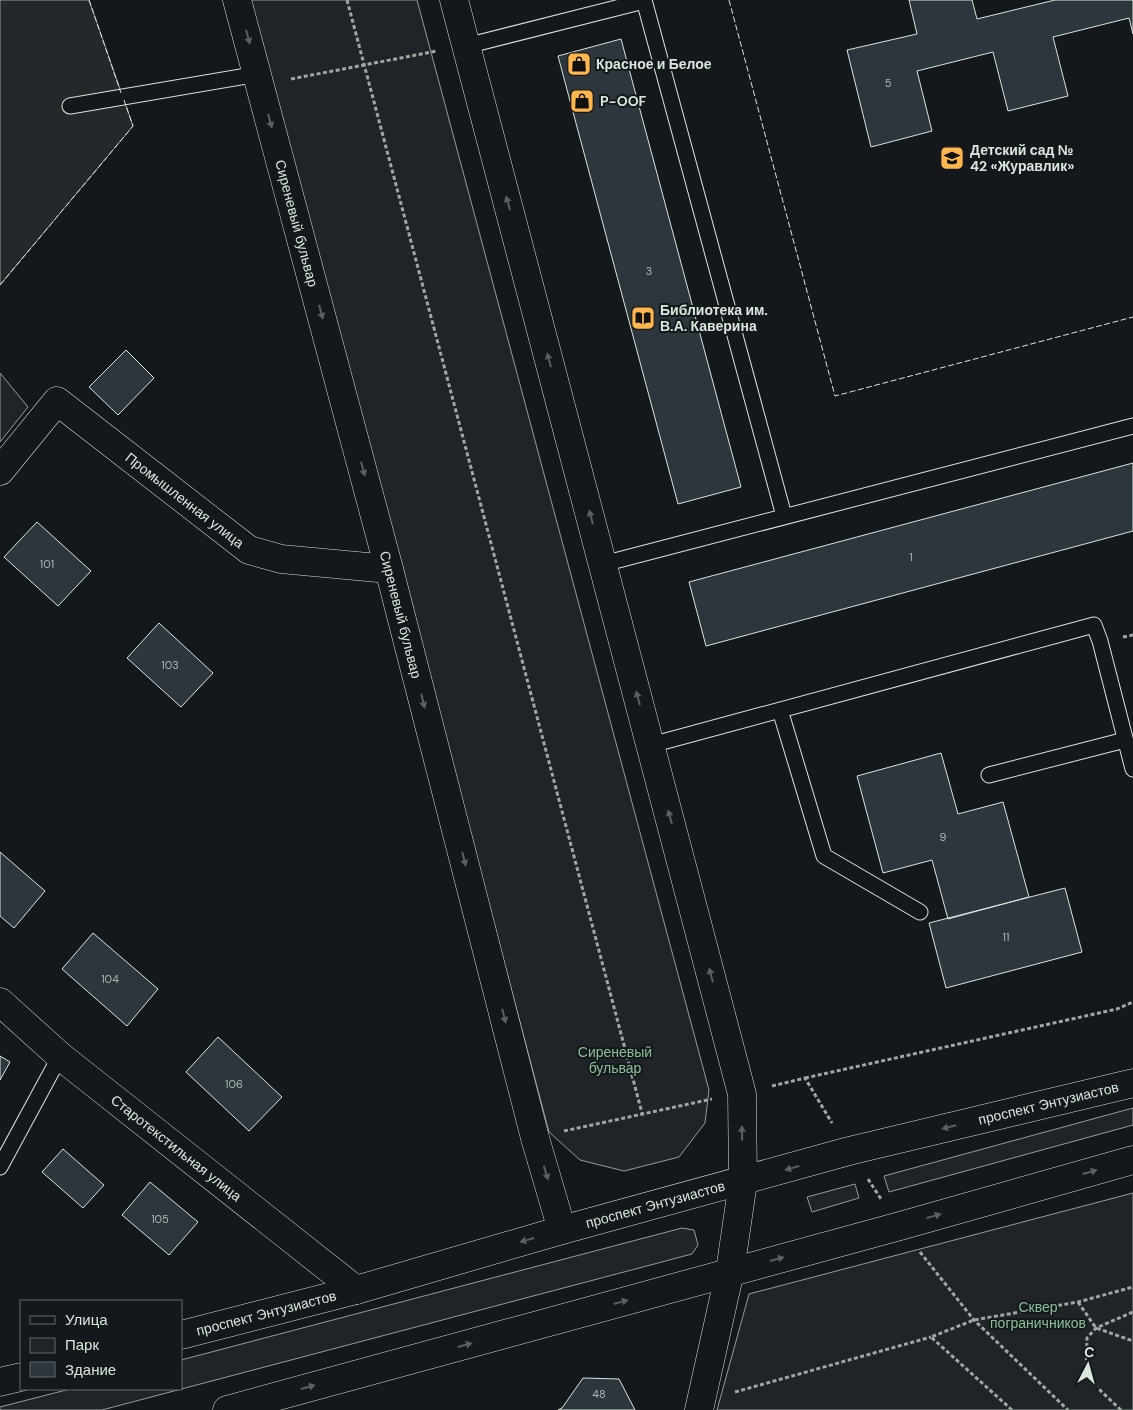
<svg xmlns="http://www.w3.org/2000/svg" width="1133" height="1410" font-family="'DM Sans',sans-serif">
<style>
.green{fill:#202428;stroke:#939e99}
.parking{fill:#24282b;stroke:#939e99}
.building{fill:#2c363c;stroke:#d8e6dc}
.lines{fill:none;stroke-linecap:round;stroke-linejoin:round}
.service-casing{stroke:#d8e6dc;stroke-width:17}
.minor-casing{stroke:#d8e6dc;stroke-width:29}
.secondary-casing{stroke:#d8e6dc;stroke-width:29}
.path{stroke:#9da8a2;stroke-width:3;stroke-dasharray:4 2.5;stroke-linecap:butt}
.service{stroke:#14181c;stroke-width:15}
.minor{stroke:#14181c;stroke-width:28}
.secondary{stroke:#14181c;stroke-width:28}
.fence{stroke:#d8e6dc;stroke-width:1;stroke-dasharray:6 2.5;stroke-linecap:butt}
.oneway{fill:#59605f}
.labels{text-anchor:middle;stroke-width:4;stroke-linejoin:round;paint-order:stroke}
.number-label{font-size:11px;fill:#adbab4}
.poi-label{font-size:14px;font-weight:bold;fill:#d8e6dc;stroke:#14181c;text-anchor:start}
.street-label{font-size:14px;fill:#d8e6dc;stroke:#14181c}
.park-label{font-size:14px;fill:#8ac095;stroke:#14181c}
</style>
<rect width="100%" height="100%" fill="#14181c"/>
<path class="green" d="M 250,0 L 417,0 L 709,1090 L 705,1123 L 679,1157 L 624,1171 L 580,1160 L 549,1132 Z
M 0,373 L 28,407 L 0,442 Z
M 1133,1108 L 1133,1125 L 889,1192 L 884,1176 Z
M 855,1184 L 859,1198 L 812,1212 L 807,1197 Z
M 1133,1193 L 1133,1410 L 717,1410 L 749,1294 Z
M 682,1228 L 694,1230 L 698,1245 L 692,1254 L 102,1410 L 0,1410 L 0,1407 L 70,1389 L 181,1389 L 181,1360 Z"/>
<path class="parking" d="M 0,0 L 89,0 L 133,126 L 0,285 Z"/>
<path class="building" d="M 909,0 L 972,0 L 977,19 L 1055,0 L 1133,0 L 1133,34 L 1129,18 L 1053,37 L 1068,96 L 1008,111 L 993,52 L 917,71 L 932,131 L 871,147 L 847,50 L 917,34 Z
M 621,39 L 741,487 L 678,504 L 558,56 Z
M 126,350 L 154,378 L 118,415 L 89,387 Z
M 1133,463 L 1133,531 L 706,646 L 689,582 Z
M 37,522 L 91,571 L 58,606 L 4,557 Z
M 159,623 L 213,673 L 181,707 L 127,658 Z
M 941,753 L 958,814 L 1003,802 L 1029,897 L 948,919 L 932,860 L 883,873 L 857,776 Z
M 0,852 L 45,891 L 14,928 L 0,916 Z
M 1065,888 L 1082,952 L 946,988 L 929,923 Z
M 93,933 L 158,989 L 127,1026 L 62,969 Z
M 218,1037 L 282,1097 L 249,1131 L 186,1072 Z
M 0,1056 L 10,1062 L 0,1080 Z
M 63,1149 L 104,1185 L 83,1208 L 42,1172 Z
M 150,1182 L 198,1222 L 169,1255 L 122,1215 Z
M 583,1378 L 619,1379 L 635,1410 L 558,1410 L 562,1408 Z"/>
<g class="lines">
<g class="service-casing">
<path id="service" d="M 644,0 L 784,516
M 466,46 L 644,1
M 70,106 L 258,74
M 603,564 L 1133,426
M 780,710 L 824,856 L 920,912
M 651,745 L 1094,625 L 1100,641 L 1133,769
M 989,775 L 1125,740
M 0,1167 L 60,1056"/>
</g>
<g class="minor-casing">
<g id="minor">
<path id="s1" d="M 237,0 L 389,569 L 535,1138 L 562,1230"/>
<path d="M 454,0 L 742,1094 L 743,1182 L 730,1271 L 699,1410"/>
<path id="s2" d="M 0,471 L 57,401 L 249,550 L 281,559 L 389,569"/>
<path id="s3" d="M 0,1002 L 60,1056 L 356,1290"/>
</g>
</g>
<g class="secondary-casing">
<g id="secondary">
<path id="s4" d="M 181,1335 L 356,1290 L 562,1230 L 849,1151 L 1133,1083"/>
<path d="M 0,1382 L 21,1377"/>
<path d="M 227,1410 L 900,1226 L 1133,1160"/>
</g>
</g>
<path class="path" d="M 347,0 L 642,1113
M 291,79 L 437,51
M 1123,637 L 1133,635
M 805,1078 L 1117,1009 L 1133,1002
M 772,1086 L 805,1078 L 832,1123
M 564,1131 L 712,1099
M 868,1179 L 881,1199
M 920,1252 L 974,1320 L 1068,1410
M 1078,1302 L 1096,1328 L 1133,1341
M 735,1392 L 931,1337
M 1012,1410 L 931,1337 L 974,1320 L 1078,1302 L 1133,1287
M 1121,1410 L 1086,1377 L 1087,1338 L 1096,1328 L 1133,1312"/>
<use href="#service" class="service"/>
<use href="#minor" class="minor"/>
<use href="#secondary" class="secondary"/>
<path class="fence" d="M 89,0 L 121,93
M 729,0 L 835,396 L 1133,317
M 0,285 L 133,126 L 124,100"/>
</g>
<defs><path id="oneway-solid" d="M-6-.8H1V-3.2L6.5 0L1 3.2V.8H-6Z" transform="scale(1.25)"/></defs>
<g class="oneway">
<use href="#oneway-solid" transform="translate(248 37) rotate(75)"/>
<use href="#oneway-solid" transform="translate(270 121) rotate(75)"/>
<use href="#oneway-solid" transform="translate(508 203) rotate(-105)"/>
<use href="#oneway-solid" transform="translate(321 312) rotate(75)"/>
<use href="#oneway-solid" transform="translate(549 360) rotate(-105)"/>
<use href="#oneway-solid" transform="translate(363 469) rotate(75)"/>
<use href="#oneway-solid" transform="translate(591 517) rotate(-105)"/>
<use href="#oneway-solid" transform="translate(638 698) rotate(-105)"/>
<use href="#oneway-solid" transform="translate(423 701) rotate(76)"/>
<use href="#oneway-solid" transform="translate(670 817) rotate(-105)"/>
<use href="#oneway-solid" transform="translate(464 859) rotate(76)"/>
<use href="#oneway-solid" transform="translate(711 975) rotate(-105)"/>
<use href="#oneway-solid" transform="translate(504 1016) rotate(76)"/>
<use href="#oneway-solid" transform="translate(949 1127) rotate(166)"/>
<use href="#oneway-solid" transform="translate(742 1133) rotate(-91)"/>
<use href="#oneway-solid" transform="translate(792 1168) rotate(164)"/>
<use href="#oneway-solid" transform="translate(1090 1172) rotate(-16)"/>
<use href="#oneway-solid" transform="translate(546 1173) rotate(73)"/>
<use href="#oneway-solid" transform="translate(934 1216) rotate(-16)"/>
<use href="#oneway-solid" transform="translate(527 1240) rotate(164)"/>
<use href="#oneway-solid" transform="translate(777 1259) rotate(-15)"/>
<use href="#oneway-solid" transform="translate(621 1302) rotate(-16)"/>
<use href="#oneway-solid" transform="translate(465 1345) rotate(-15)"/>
<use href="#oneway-solid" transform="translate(308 1387) rotate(-15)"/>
</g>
<defs>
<g id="shop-square" transform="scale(1.25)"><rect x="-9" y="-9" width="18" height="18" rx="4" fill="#ffb74d" stroke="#14181c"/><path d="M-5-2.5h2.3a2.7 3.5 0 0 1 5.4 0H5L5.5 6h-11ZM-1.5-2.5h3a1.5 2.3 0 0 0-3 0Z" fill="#111"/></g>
<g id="school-square" transform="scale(1.25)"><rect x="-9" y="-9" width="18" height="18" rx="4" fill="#ffb74d" stroke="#14181c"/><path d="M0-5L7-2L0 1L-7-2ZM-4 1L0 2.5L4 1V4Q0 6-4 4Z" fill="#111"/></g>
<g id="library-square" transform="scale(1.25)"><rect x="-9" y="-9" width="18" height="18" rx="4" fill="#ffb74d" stroke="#14181c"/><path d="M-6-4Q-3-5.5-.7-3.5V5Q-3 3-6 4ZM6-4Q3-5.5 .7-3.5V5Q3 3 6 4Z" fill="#111"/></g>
</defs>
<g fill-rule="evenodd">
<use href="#shop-square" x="579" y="64"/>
<use href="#shop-square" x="582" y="101"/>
<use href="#school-square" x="952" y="158"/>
<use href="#library-square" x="643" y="318"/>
</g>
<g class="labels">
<g class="number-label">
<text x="888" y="87">5</text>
<text x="649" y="275">3</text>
<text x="911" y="561">1</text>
<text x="47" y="568">101</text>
<text x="170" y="669">103</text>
<text x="943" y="841">9</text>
<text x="1006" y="941">11</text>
<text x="110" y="983">104</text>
<text x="234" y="1088">106</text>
<text x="160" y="1223">105</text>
<text x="599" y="1398">48</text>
</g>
<g class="poi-label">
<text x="596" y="69">Красное и Белое</text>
<text x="600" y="106">P-OOF</text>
<text x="970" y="155">Детский сад №<tspan x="970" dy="16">42 «Журавлик»</tspan></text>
<text x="660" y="315">Библиотека им.<tspan x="660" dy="16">В.А. Каверина</tspan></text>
</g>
<g class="street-label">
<text dy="5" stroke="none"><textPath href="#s1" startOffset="231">Сиреневый бульвар</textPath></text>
<text dy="5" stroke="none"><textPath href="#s2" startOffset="252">Промышленная улица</textPath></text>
<text dy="5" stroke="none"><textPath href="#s1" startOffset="636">Сиреневый бульвар</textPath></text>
<text dy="5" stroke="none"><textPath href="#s4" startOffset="898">проспект Энтузиастов</textPath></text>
<text dy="5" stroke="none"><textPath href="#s3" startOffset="229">Старотекстильная улица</textPath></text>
<text dy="5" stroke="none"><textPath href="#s4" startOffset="492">проспект Энтузиастов</textPath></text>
<text dy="5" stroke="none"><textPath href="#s4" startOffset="88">проспект Энтузиастов</textPath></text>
</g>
<g class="park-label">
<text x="615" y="1057">Сиреневый<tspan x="615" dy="16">бульвар</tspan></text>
<text x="1038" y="1312">Сквер<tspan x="1038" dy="16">пограничников</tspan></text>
</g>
</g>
<rect x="20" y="1300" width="162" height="90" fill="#14181c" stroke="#626a69"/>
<rect x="30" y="1316" width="25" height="8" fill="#14181c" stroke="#626a69"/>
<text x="65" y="1325" font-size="15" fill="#d8e6dc">Улица</text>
<rect x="30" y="1338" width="25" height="15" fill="#202428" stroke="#626a69"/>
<text x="65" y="1350" font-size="15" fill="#d8e6dc">Парк</text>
<rect x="30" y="1362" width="25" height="15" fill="#2c363c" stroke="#626a69"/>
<text x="65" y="1375" font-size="15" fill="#d8e6dc">Здание</text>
<g transform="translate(1088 1365) rotate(6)" stroke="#14181c" stroke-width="4" paint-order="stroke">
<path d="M0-4L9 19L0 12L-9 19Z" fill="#d8e6dc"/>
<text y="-8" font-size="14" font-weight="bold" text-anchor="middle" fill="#d8e6dc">С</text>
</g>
</svg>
